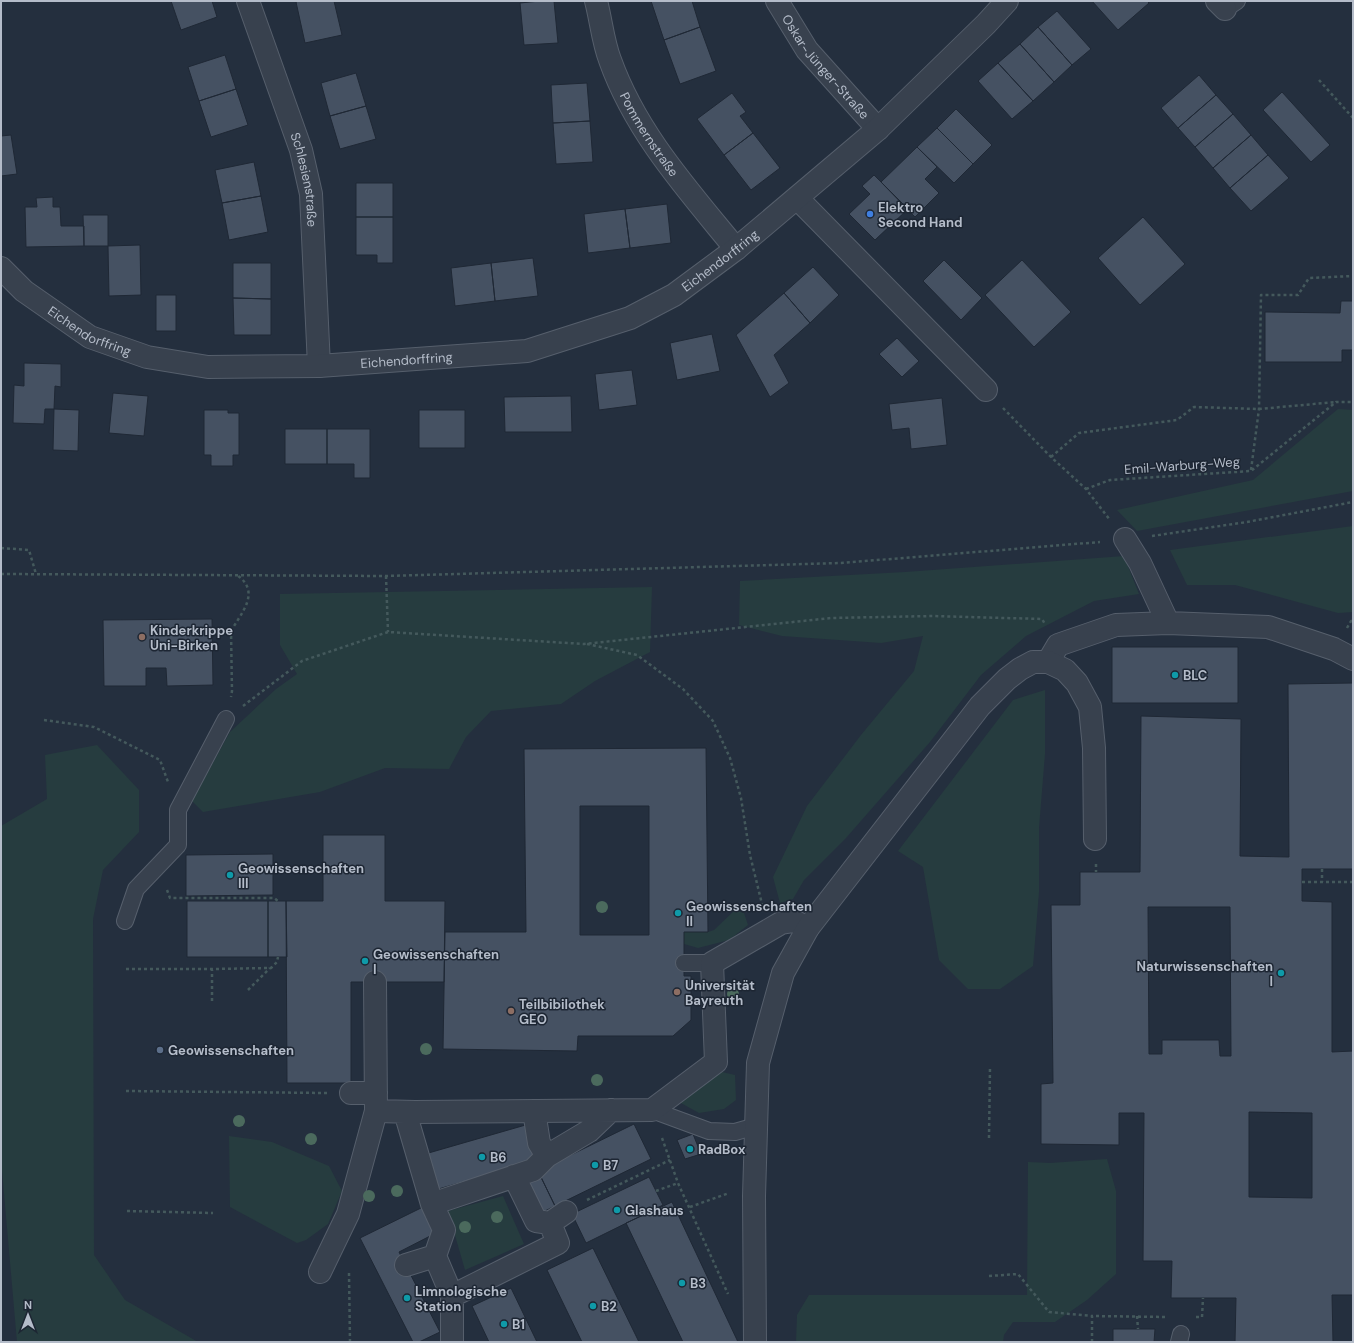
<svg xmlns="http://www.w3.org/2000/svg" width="1354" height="1343" font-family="'DM Sans',sans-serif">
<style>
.green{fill:#263c3f}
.building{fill:#455162;stroke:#1f2835;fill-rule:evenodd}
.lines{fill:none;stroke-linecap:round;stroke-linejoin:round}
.service-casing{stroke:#565f6c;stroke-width:18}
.pedestrian-casing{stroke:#565f6c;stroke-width:24}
.minor-casing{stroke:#565f6c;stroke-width:24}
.path{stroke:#44595c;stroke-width:2.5;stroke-dasharray:3 3;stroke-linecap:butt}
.service{stroke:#38414e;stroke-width:16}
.pedestrian{stroke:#38414e;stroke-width:22}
.minor{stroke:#38414e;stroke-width:22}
.tree{fill:#4b6a5d}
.shop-dot{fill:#3f7fe0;stroke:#1d2633;stroke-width:1.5}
.education-dot{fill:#8d6e63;stroke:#1d2633;stroke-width:1.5}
.culture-dot{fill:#0f9aa8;stroke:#1d2633;stroke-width:1.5}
.service-dot{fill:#5c6f8a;stroke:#1d2633;stroke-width:1.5}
.labels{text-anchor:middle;stroke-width:3;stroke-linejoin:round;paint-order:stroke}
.street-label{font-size:13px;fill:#b4bcc9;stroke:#1d2633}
.poi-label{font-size:13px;font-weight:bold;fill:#b4bcc9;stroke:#1d2633;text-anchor:start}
</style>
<rect width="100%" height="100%" fill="#242f3e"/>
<path class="green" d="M 1338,409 L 1353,410 L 1353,491 L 1137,531 L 1117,510 L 1253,480 Z
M 1353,526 L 1353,612 L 1338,613 L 1235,585 L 1187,585 L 1170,550 Z
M 1124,556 L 1139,594 L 1094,601 L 1026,636 L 981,675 L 930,742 L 846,838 L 804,880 L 793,899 L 780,903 L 773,877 L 807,806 L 861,735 L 914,671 L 923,636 L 881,643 L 782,636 L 739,625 L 740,581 L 905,572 Z
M 652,587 L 650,652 L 595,681 L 561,704 L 491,711 L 466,737 L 449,769 L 385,768 L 320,792 L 203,812 L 192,801 L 230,732 L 276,689 L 297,674 L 280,645 L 280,594 Z
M 1045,690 L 1045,754 L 1039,828 L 1039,892 L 1033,966 L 1000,989 L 968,989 L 939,960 L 923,867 L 898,851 L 1013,700 Z
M 97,745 L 139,790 L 139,832 L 103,870 L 93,919 L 94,1255 L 125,1300 L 198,1342 L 17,1342 L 1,1159 L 1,826 L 47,799 L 45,755 Z
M 735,910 L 744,913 L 748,925 L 729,940 L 698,948 L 684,944 L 684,932 L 708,932 L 714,930 Z
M 722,1072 L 735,1075 L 736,1100 L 724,1109 L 699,1113 L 679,1102 L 686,1093 Z
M 229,1136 L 272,1142 L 329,1166 L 342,1191 L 328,1224 L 306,1240 L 297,1243 L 230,1207 Z
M 1107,1159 L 1116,1191 L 1116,1274 L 1087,1300 L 1055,1322 L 1013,1322 L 1004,1335 L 1003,1342 L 796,1342 L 797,1315 L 809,1295 L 1027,1295 L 1028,1162 L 1050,1163 Z
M 503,1196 L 524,1244 L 465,1270 L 448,1211 Z"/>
<path class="building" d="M 171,1 L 212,1 L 217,17 L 181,30 Z
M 299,1 L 334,1 L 342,35 L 305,43 L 296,2 Z
M 540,1 L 554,1 L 558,43 L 524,45 L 520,3 Z
M 651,1 L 692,1 L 700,27 L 664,40 Z
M 1092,1 L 1147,1 L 1149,3 L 1118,30 Z
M 1057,11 L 1091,49 L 1072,65 L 1038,27 Z
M 700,27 L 716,71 L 680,84 L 664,40 Z
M 1038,27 L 1072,65 L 1054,82 L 1020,44 Z
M 1020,44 L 1054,82 L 1033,101 L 998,63 Z
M 225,55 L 236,89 L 199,101 L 188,67 Z
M 998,63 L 1033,101 L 1012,119 L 978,81 Z
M 356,73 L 366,106 L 330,116 L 321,83 Z
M 1199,75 L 1216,95 L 1178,128 L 1161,108 Z
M 587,83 L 590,121 L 553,123 L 551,85 Z
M 236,89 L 248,125 L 211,137 L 199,101 Z
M 1282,92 L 1330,145 L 1311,162 L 1263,110 Z
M 732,93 L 746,112 L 740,116 L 753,133 L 724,155 L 697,119 Z
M 1216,95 L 1233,114 L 1195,147 L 1178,128 Z
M 366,106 L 376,139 L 340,149 L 330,116 Z
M 956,109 L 992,145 L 973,164 L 937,128 Z
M 1233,114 L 1251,135 L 1213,168 L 1195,147 Z
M 590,121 L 593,162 L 556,164 L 553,123 Z
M 937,128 L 973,164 L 954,183 L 917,147 Z
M 753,133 L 780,168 L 751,190 L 724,155 Z
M 11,135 L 17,174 L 1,176 L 1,136 Z
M 1251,135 L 1268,155 L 1230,188 L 1213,168 Z
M 917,147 L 937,167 L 925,179 L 939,193 L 915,217 L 881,182 Z
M 1268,155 L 1289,178 L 1251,211 L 1230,188 Z
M 254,162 L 261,196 L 222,203 L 215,170 Z
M 874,175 L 908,209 L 875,240 L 849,214 L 870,194 L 862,186 Z
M 356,183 L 393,183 L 393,217 L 356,217 Z
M 261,196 L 268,232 L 229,240 L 222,203 Z
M 53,197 L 53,207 L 60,207 L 61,226 L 84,226 L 84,246 L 26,247 L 25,207 L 37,207 L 36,198 Z
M 667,204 L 671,243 L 630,248 L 625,209 Z
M 625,209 L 630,248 L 588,253 L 584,214 Z
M 83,215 L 108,215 L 108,246 L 84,246 Z
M 356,217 L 393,217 L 393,263 L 377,263 L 377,255 L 356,255 Z
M 1143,217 L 1185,264 L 1140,305 L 1098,258 Z
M 140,245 L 141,295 L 109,296 L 108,246 Z
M 533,258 L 538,296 L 495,301 L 491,263 Z
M 944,260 L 982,298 L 961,320 L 923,281 Z
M 1022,260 L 1071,312 L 1034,347 L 985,295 Z
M 233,263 L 271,263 L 271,299 L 233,298 Z
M 491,263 L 495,301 L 455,306 L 451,268 Z
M 813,267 L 839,295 L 810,323 L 784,293 Z
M 784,293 L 810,323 L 774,355 L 789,383 L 770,397 L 736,335 Z
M 156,295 L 176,295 L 176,331 L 156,331 Z
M 233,298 L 271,299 L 271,335 L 234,335 Z
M 1341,301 L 1353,301 L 1353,350 L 1342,350 L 1342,362 L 1265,362 L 1265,312 L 1340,313 Z
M 712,334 L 720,371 L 677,380 L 670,343 Z
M 897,338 L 919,361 L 902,377 L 879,354 Z
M 24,363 L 61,364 L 61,387 L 55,386 L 54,409 L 45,409 L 44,424 L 13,423 L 14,385 L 24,386 Z
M 632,370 L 637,405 L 599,410 L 595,374 Z
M 113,393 L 148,396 L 144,436 L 109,433 Z
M 571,396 L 572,432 L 505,432 L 504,397 Z
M 942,398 L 947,445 L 911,449 L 909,428 L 892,430 L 889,404 Z
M 54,409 L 79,410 L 78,451 L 53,450 Z
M 204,410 L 228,410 L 228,413 L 239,413 L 239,455 L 233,455 L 233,466 L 211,466 L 211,455 L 204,455 Z
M 419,410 L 465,410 L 465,448 L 419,448 Z
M 285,429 L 327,429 L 327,464 L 285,464 Z
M 327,429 L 370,429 L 370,478 L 354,478 L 354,464 L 327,464 Z
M 212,619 L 213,685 L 167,686 L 166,668 L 146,668 L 146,686 L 104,686 L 103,620 Z
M 1112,647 L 1238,647 L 1238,703 L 1112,703 Z
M 1353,683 L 1353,869 L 1302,869 L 1302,901 L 1332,902 L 1332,1052 L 1353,1051 L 1353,1295 L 1332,1295 L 1333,1342 L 1235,1342 L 1236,1298 L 1171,1298 L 1172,1261 L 1143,1261 L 1144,1113 L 1119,1113 L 1119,1145 L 1041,1144 L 1041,1084 L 1053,1083 L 1051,905 L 1080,905 L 1080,872 L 1140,872 L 1141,716 L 1241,719 L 1240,856 L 1289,857 L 1288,684 ZM 1148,907 L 1230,907 L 1231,1056 L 1220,1056 L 1219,1040 L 1162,1040 L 1162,1054 L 1149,1054 ZM 1249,1112 L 1312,1113 L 1312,1198 L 1249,1197 Z
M 706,748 L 708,932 L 684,932 L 684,976 L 691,976 L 691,1020 L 673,1036 L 578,1036 L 577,1051 L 443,1049 L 445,932 L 526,932 L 524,749 ZM 580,806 L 649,806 L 649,935 L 580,935 Z
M 323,835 L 385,835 L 385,901 L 445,901 L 444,982 L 351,982 L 351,1083 L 287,1083 L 286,901 L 323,901 Z
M 273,854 L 273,895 L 186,896 L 186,855 Z
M 187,901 L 268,901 L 268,957 L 187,957 Z
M 268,901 L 286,901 L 287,957 L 268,957 Z
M 529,1124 L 539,1160 L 435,1190 L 425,1154 Z
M 634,1124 L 651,1159 L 555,1206 L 538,1171 Z
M 693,1134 L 701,1154 L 685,1159 L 677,1140 Z
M 538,1171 L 555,1206 L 537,1215 L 520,1179 Z
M 649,1177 L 663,1205 L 586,1243 L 572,1214 Z
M 672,1202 L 738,1342 L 683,1342 L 626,1223 Z
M 423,1207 L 436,1233 L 399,1252 L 440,1332 L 419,1342 L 413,1342 L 360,1238 Z
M 593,1248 L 639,1342 L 582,1342 L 547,1270 Z
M 511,1288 L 537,1342 L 489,1342 L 472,1306 Z
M 1113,1329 L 1155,1329 L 1154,1342 L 1113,1342 Z"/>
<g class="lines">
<g class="service-casing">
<path id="service" d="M 1225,9 L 1237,1
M 125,921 L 136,889 L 178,845 L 178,810 L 226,719
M 684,963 L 712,963
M 652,1110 L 709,1131 L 735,1132 L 756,1126
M 1179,1342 L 1181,1334"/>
</g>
<g class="pedestrian-casing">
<path id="pedestrian" d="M 1125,539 L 1140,563 L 1168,623
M 1048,662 L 1058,645 L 1116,625 L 1168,623 L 1268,627 L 1334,649 L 1353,659
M 375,982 L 376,1111
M 351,1093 L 376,1093
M 534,1111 L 539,1143 L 547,1156
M 405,1112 L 432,1204 L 444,1230 L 435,1256 L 452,1296 L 452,1342
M 432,1204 L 533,1170 L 547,1156 L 589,1131 L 611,1110
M 550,1223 L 566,1212
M 406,1265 L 435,1256
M 320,1272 L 348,1214 L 376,1111 L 415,1112 L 652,1110 L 716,1062 L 712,963 L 781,923 L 794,921 L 808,928
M 452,1296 L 558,1243 L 550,1223 L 536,1221 L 514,1176"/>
</g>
<g class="minor-casing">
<g id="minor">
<path id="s1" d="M 248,1 L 301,150 L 311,194 L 319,366"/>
<path id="s2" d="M 596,1 C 601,20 603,42 610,60 C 636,133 688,190 736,249"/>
<path id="s3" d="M 777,1 L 807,50 L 878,129"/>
<path d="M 1217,1 L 1225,9"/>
<path d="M 797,198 L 986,390"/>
<path id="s4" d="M 1,268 L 24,291 L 90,337 L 147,357 L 208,367 L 319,366 L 527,351 L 630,318 L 674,295 L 736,249 L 878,129 L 986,24 L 1007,1"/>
<path d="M 755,1342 L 754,1196 L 758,1063 L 783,973 L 808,928 L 980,706 L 1007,679 L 1020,669 L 1033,662 L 1048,662 L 1065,670 L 1077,683 L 1090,707 L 1094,748 L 1095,839"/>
</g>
</g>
<path class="path" d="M 1319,80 L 1353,118
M 1003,408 L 1051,457 L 1086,489 L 1110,520
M 1051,457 L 1079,433 L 1177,420 L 1194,407 L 1259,409 L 1336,402
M 1251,470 L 1259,409 L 1261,295 L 1298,295 L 1309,278 L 1353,276
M 1086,489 L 1110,480 L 1251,471 L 1336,402 L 1353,402
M 1152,536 L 1247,522 L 1353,502
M 1,548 L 29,550 L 36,574
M 1,574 L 386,576 L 841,563 L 1100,542
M 386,576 L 388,632
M 1347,628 L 1351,621 L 1353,621
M 212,631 L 231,631 L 232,691 L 231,697
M 231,631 C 242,612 261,592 237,575
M 587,644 L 637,655 L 683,689 L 713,721 L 730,758 L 741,798 L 750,855 L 762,904
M 243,706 L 302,661 L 388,632 L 584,644 L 831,618 L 933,616 L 1042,619 L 1045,624
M 44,720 L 94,727 L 160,760 L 168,782
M 1096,864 L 1096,872
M 1322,869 L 1322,882
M 1302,882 L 1353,882
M 167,890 L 170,898 L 274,898 L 278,901
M 126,969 L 212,969 L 271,968 L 277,962 L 278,957
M 248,990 L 270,968
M 212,1001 L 212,970
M 126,1091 L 327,1093
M 662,1138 L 678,1183 L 728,1294
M 989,1138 L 990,1067
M 656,1191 L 678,1183
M 587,1200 L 670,1160
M 690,1207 L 729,1193
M 127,1211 L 213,1213
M 349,1273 L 350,1342
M 989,1276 L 1018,1274 L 1049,1312 L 1092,1316
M 1137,1316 L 1138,1329
M 1196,1317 L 1202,1317 L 1203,1298
M 1092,1342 L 1092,1316 L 1167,1317"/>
<use href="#service" class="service"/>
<use href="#pedestrian" class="pedestrian"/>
<use href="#minor" class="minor"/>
</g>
<g class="tree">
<circle cx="602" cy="907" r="6"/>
<circle cx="733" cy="994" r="6"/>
<circle cx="426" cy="1049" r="6"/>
<circle cx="597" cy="1080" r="6"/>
<circle cx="239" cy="1121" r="6"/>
<circle cx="311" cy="1139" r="6"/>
<circle cx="397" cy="1191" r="6"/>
<circle cx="369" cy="1196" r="6"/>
<circle cx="497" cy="1217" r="6"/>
<circle cx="465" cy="1227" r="6"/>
</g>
<circle class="shop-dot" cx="870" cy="214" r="4"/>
<g class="education-dot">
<circle cx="142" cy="637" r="4"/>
<circle cx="677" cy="992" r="4"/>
<circle cx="511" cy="1011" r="4"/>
</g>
<g class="culture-dot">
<circle cx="1175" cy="675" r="4"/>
<circle cx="230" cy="875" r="4"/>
<circle cx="678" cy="913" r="4"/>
<circle cx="365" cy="961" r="4"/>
<circle cx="1281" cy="973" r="4"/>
<circle cx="690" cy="1149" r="4"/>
<circle cx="482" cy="1157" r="4"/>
<circle cx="595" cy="1165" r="4"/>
<circle cx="617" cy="1210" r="4"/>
<circle cx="682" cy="1283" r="4"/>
<circle cx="407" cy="1298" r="4"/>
<circle cx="593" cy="1306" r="4"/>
<circle cx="504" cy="1324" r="4"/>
</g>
<circle class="service-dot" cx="160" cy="1050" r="4"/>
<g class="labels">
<g class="street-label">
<text dy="5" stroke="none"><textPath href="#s3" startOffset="82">Oskar-Jünger-Straße</textPath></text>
<text dy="5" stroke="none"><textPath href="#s2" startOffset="145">Pommernstraße</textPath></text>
<text dy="5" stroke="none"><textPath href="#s1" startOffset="188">Schlesienstraße</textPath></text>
<text dy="5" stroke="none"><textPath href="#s4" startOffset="770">Eichendorffring</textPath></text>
<text dy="5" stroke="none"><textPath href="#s4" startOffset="110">Eichendorffring</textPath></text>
<text dy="5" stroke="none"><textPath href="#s4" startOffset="434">Eichendorffring</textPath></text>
<text transform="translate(1182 465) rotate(-4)" y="5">Emil-Warburg-Weg</text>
</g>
<g class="poi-label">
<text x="878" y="212">Elektro<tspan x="878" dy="15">Second Hand</tspan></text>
<text x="150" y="635">Kinderkrippe<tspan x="150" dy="15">Uni-Birken</tspan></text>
<text x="1183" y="680">BLC</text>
<text x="238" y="873">Geowissenschaften<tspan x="238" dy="15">III</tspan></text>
<text x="686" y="911">Geowissenschaften<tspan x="686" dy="15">II</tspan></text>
<text x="373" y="959">Geowissenschaften<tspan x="373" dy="15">I</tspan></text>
<text x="1273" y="971" text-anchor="end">Naturwissenschaften<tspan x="1273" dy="15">I</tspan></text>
<text x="685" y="990">Universität<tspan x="685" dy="15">Bayreuth</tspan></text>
<text x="519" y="1009">Teilbibilothek<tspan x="519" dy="15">GEO</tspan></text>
<text x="168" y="1055">Geowissenschaften</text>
<text x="698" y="1154">RadBox</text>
<text x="490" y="1162">B6</text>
<text x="603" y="1170">B7</text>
<text x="625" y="1215">Glashaus</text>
<text x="690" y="1288">B3</text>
<text x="415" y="1296">Limnologische<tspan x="415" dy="15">Station</tspan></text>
<text x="601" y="1311">B2</text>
<text x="512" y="1329">B1</text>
</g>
</g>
<rect width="1354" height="1343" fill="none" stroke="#b4bcc9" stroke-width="4"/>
<g transform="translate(28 1315)" stroke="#1d2633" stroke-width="3" paint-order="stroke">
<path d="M0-3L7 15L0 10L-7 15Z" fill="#b4bcc9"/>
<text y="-6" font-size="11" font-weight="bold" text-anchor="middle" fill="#b4bcc9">N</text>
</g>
</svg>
